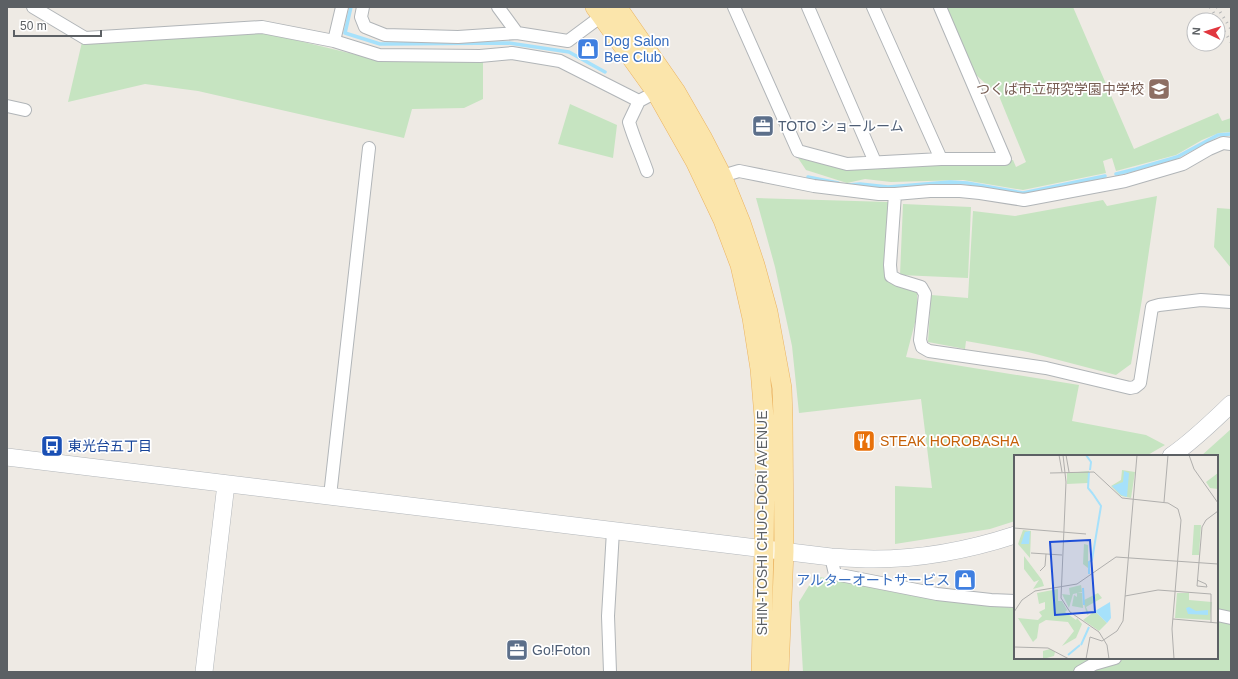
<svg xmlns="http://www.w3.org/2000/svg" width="1238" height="679" font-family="Helvetica,'Noto Sans JP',sans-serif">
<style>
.green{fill:#c6e4c1}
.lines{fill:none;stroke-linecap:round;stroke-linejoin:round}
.stream{stroke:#a6e1fb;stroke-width:3.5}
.street-casing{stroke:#b1b5b8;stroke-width:14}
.secondary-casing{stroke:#b3b7bb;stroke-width:18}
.primary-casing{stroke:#ebb360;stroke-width:20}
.street{stroke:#fff;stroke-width:12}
.secondary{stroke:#fff;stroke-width:17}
.primary{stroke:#fbe5ab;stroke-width:19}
.rail{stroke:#b2b3b4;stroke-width:3;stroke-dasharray:1 5;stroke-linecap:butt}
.labels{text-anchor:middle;stroke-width:3.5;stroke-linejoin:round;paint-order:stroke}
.shop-label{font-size:14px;fill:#366cbe;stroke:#fff;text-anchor:start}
.education-label{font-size:14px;fill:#785e54;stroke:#fff;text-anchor:end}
.service-label{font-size:14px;fill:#4e5e75;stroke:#fff;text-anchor:start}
.food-label{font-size:14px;fill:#c56008;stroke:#fff;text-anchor:start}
.transit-label{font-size:14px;fill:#164399;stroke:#fff;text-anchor:start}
.street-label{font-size:14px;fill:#5c6064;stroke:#fff}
.inset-river{fill:none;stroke:#a6e1fb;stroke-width:2}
.inset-road{fill:none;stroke:#b0afad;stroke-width:1}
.view{fill:#1d4ed8;fill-opacity:0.15;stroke:#1d4ed8;stroke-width:2}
.inset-edge{fill:none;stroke:#5c6064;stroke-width:2}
</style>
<rect width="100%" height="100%" fill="#eeeae4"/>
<path class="green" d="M 945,7 L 1073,7 L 1134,149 L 1218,113 L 1222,121 L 1231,118 L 1231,132 L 1219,133 L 1202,140 L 1176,155 L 1116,171 L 1112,158 L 1103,161 L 1106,173 L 1023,190 L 963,180 L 891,182 L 865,179 L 847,183 L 806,170 L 798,158 L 839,168 L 1013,160 L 1016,167 L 1026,162 L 999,96 L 974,73 Z
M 262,32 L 378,60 L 483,59 L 483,99 L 464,108 L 412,109 L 404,138 L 198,91 L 145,84 L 68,102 L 82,42 Z
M 570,104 L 617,125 L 613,158 L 558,144 Z
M 1157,196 L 1142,299 L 1131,364 L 1116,375 L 1028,352 L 966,341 L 965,349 L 928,342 L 931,295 L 968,298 L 973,211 L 1015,216 L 1103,200 L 1107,206 Z
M 756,198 L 889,202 L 885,274 L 892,284 L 917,292 L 917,315 L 906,357 L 1079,385 L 1072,421 L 1146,435 L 1165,445 L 1146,456 L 1015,456 L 1015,521 L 990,529 L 895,544 L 895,486 L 932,488 L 921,399 L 799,413 L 792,346 L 775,267 Z
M 903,204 L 971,207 L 968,278 L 900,275 Z
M 1217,208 L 1231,209 L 1231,268 L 1214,247 Z
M 1231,429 L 1231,672 L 803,672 L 799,602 L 815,576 L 898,593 L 1015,608 L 1015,658 L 1217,658 L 1217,491 L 1218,490 L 1217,489 L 1217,456 L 1201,456 Z"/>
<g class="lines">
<path class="stream" d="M 351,7 L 345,33 L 380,44 L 509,43 L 569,52 L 605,72
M 1116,174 L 1136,169 L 1177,157 L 1218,135 L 1231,134
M 808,177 L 838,183
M 848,185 L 860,184 L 888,187 L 950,182 L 967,183 L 1023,193 L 1105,176"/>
<g class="street-casing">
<path id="street" d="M 33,7 L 85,38 L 262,27 L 334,41 L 379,55 L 480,56 L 512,53 L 560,61 L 639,101
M 363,7 L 361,17 L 365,27 L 385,35 L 458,37 L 517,33 L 568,41 L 607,12
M 498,7 L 517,33
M 734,7 L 798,151 L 847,164 L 941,159 L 1005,159 L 940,7
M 808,7 L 875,162
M 873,7 L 941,159
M 334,41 L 342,7
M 7,106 L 25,110
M 647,171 C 641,154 634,139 629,122 L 639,101 L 656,92
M 722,176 L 739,171 L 814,186 L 879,194 L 895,194 L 930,191 L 960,191 L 980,193 L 1024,200 L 1125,181 L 1183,164 L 1209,149 L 1223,143 L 1231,144
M 895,194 L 890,265 L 891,276 L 898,280 L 921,287 L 925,294 L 920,340 L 922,347 L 929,351 L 1046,368 L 1130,388 L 1135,387 L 1140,383 L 1152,307 L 1159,305 L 1201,300 L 1231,302
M 330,496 L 369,148
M 831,557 L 835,574 L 937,594 L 991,600 L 1015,601
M 1217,615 L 1231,618
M 610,672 L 608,616 L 613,531
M 1080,672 L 1094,664 L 1115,658"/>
</g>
<g class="secondary-casing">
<path id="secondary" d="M 1171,456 C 1193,441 1212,422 1231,404
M 7,457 L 831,557 C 845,558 860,559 874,559 C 922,559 969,550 1015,535
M 204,672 L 226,484"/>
</g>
<g class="primary-casing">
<path id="primary" d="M 595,7 L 656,92 L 695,161 L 723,220 L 740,265 L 752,318 L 760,369 L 764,417 L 765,468 L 764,549 L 761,672
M 617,7 L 676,92 L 703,139 L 722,176 L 741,223 L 755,265 L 768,312 L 782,388 L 783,418 L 784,551 L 779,672"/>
</g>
<use href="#street" class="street"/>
<use href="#secondary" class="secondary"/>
<use href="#primary" class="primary"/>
<path class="rail" d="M 1210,7 L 1218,20
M 1217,7 L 1231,29
M 1218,21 L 1231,42"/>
</g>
<defs>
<g id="shop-square" transform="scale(1.15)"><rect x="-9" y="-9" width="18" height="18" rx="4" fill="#3f7fe0" stroke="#fff"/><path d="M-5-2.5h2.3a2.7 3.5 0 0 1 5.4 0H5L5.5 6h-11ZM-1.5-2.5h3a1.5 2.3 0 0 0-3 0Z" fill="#fff"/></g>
<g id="school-square" transform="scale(1.15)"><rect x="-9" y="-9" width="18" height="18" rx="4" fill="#8d6e63" stroke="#fff"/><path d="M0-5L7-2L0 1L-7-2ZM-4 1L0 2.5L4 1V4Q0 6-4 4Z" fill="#fff"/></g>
<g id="office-square" transform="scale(1.15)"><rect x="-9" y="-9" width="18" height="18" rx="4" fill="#5c6f8a" stroke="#fff"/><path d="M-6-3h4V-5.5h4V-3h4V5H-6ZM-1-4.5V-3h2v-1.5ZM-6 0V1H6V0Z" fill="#fff"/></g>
<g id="restaurant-square" transform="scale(1.15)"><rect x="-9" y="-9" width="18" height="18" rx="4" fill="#e8710a" stroke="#fff"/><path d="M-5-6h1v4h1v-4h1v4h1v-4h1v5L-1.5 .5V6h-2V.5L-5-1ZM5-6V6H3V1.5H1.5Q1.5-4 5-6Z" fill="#fff"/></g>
<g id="bus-square" transform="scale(1.15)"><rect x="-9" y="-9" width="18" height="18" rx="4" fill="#1a4fb4" stroke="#fff"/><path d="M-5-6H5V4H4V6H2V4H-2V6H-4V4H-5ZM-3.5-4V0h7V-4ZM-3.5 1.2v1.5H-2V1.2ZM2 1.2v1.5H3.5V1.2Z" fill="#fff"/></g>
</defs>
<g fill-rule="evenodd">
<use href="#shop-square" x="588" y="49"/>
<use href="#school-square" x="1159" y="89"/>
<use href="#office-square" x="763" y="126"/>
<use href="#restaurant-square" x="864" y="441"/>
<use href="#bus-square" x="52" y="446"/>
<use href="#shop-square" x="965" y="580"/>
<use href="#office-square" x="517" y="650"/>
</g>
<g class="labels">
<g class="shop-label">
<text x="604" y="46">Dog Salon<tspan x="604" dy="16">Bee Club</tspan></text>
<text x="950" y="585" text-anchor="end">アルターオートサービス</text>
</g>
<g class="education-label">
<text x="1144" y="94">つくば市立研究学園中学校</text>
</g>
<g class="service-label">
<text x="778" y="131">TOTO ショールーム</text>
<text x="532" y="655">Go!Foton</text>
</g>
<g class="food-label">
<text x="880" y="446">STEAK HOROBASHA</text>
</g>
<g class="transit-label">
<text x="68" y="451">東光台五丁目</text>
</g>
<g class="street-label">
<text transform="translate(762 523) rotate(-90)" y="5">SHIN-TOSHI CHUO-DORI AVENUE</text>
</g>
</g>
<g transform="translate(1014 455)">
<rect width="204" height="204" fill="#eeeae4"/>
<path d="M 108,15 L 121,17 L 117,43 L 107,41 L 97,31 L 107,25 ZM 75,16 L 74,28 L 53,29 L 53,18 ZM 204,18 L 204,34 L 196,33 L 192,27 ZM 180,70 L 187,70 L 185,100 L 178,100 ZM 9,75 L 17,76 L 16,103 L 4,89 ZM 70,89 L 74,90 L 74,113 L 69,109 ZM 10,101 L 28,125 L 30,131 L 19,134 L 25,125 L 20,127 L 10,114 ZM 67,130 L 68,137 L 59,139 L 55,153 L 48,139 L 56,140 L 55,133 ZM 70,132 L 70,145 L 84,138 L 88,143 L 72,152 L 75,159 L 73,160 L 69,145 ZM 44,134 L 44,146 L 48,146 L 53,155 L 51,157 L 62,165 L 63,163 L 68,169 L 62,183 L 48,191 L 60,176 L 54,167 L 32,165 L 25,169 L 23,183 L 19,187 L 4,163 L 24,165 L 28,161 L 25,157 L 31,154 L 31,147 L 25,149 L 23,138 ZM 63,138 L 68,138 L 69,153 L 58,151 L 60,140 L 63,142 ZM 163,138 L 175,138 L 175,145 L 198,147 L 196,165 L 161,163 ZM 81,156 L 93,168 L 85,176 L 69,165 ZM 36,194 L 41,197 L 40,201 L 29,204 L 29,196 Z" fill="#c6e4c1"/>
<path d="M 110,16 L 115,18 L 113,42 L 107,40 L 98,31 L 109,27 ZM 16,76 L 15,89 L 7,89 L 11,77 ZM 96,147 L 97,163 L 93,168 L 81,156 ZM 175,152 L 182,156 L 194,155 L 194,160 L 174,159 L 172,153 Z" fill="#a6e1fb"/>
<path class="inset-river" d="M 72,0 L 77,7 L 76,15M 75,17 L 74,33 L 79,39M 75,119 L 75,107 L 78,105 L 87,51 L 79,39M 69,133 L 70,150M 67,190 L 75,172M 54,200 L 66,190"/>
<path class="inset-road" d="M 45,0 L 48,17M 49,0 L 52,27 L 47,143 L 56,157 L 85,177 L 93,190 L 95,204M 52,0 L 55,17M 175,0 L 180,14 L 204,48M 36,18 L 80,17 L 108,43 L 154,48 L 164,54 L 167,65 L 158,174 L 160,204M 150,47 L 154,0M 0,73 L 72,79M 17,98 L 48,100M 26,116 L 31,111 L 32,99M 183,125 L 192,129 L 193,132 L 183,131 L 188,72 L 192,65 L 204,56M 111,141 L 144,135 L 197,139 L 197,168M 0,157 L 8,145 L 21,136 L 63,129 L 102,102 L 204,109M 159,164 L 204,168M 0,192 L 34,193 L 55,204M 72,204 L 76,182 L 88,186 L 103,176 L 109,166 L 123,0"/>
<path class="view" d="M 76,85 L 81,157 L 41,160 L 36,87 Z"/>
<rect width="204" height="204" class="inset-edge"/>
</g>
<rect width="1238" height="679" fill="none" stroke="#5c6064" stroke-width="16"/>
<g transform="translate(1206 32) rotate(274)"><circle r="19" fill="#ffffff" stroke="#bebfc1"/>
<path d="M0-3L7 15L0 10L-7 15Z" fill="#e1363e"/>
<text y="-6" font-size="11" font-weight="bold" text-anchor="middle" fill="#5c6064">N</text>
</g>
<path d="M14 30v6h87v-6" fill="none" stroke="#5c6064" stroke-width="2"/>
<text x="20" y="30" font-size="12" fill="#5c6064" stroke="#ffffff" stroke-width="3" paint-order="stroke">50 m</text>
</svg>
